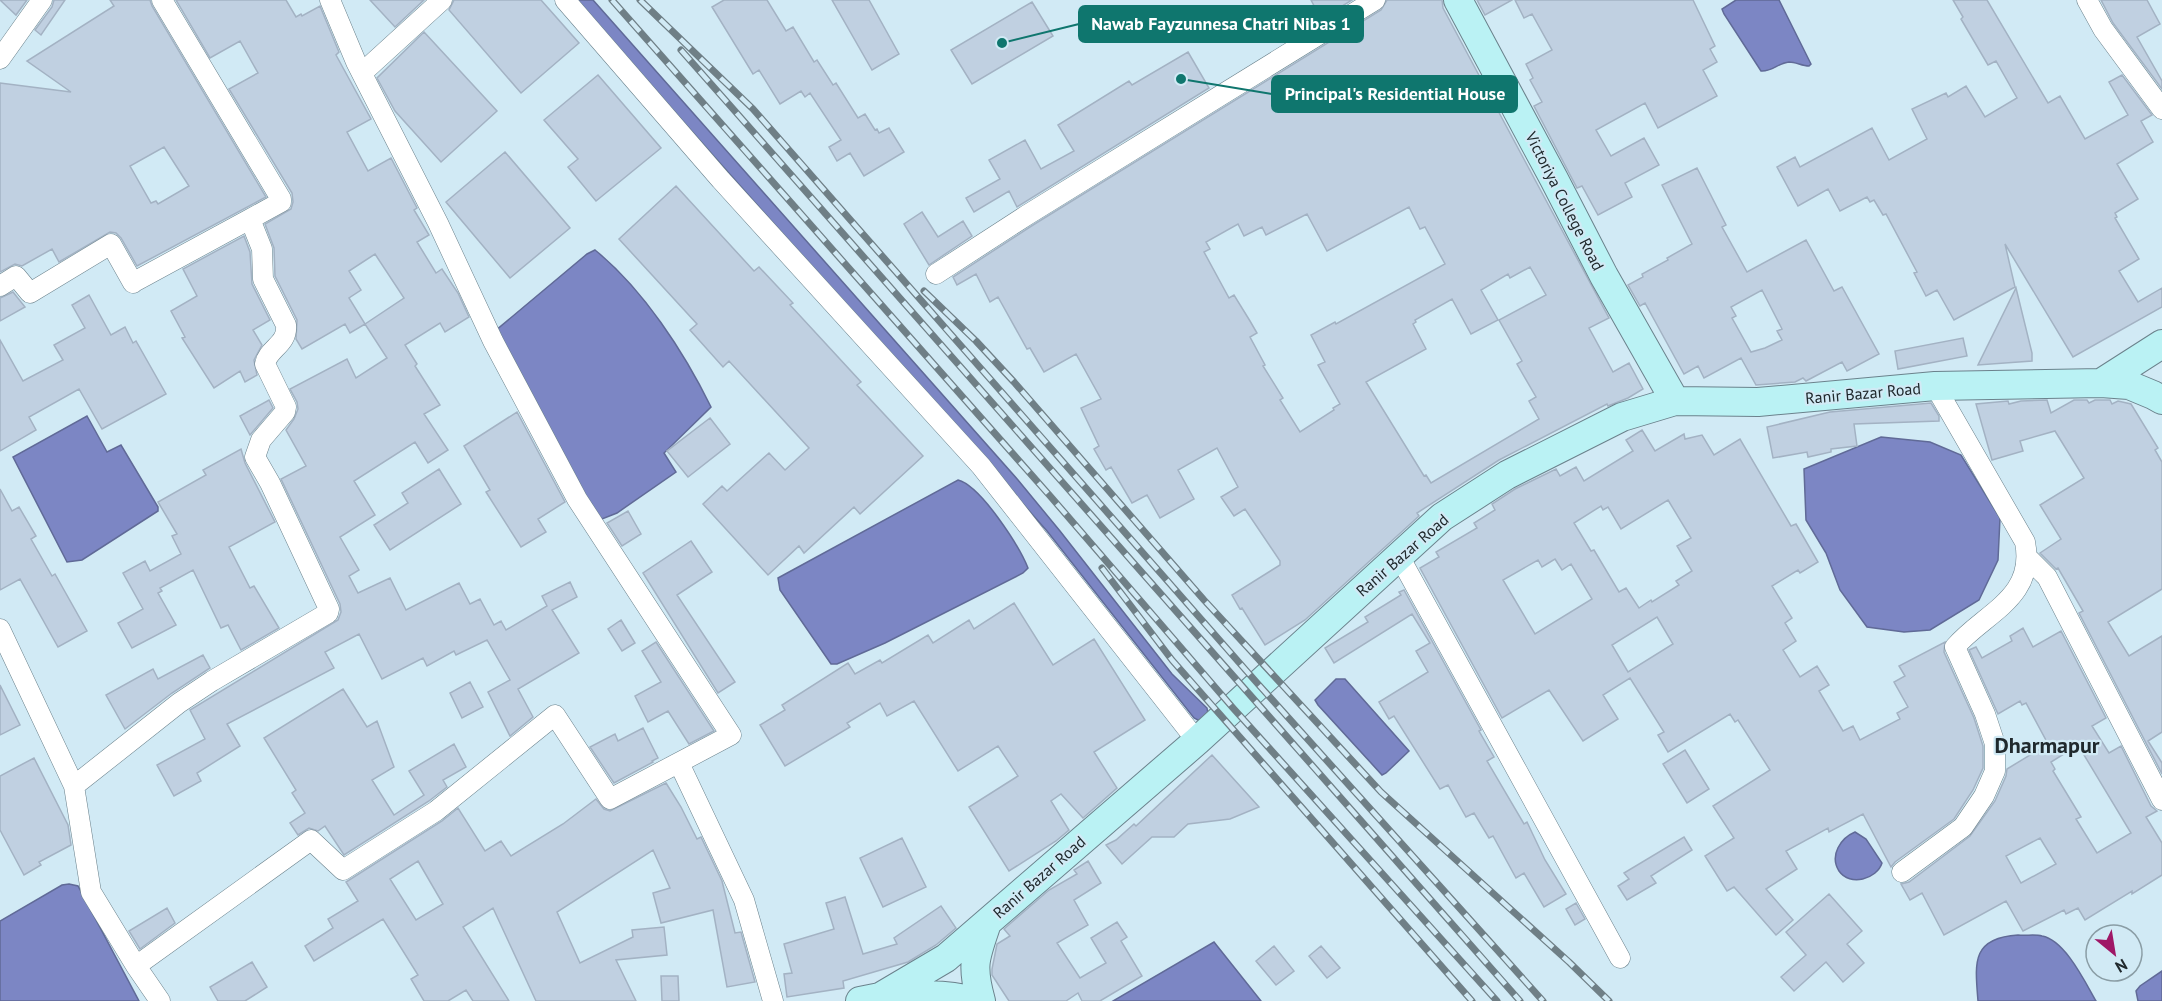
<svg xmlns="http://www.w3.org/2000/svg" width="2162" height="1001" font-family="'PT Sans',sans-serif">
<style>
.water{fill:#7c86c4;stroke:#606a97;stroke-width:1.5}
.building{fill:#c0d0e1;stroke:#a3b2c3;stroke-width:1.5;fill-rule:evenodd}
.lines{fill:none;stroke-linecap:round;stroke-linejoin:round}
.street-casing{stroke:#6b828c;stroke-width:21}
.secondary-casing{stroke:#6b828c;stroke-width:30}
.street{stroke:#fff;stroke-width:20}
.secondary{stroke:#baf2f4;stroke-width:28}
.rail-casing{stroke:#6f7f86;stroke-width:7}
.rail{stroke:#d1eaf5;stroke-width:4.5;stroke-dasharray:14;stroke-linecap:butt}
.labels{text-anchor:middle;stroke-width:4.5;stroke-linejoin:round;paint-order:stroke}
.street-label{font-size:16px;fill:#20292d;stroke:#d1eaf5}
.district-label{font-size:22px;font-weight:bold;fill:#20292d;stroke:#d1eaf5}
.leader{fill:none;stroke:#0f766e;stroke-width:2}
.callout-dot{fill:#0f766e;stroke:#d1eaf5;stroke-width:2}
.callout{fill:#0f766e;stroke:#0f766e;stroke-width:2}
.callout-label{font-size:18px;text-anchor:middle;font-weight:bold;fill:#fff}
</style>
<rect width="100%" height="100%" fill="#d1eaf5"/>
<path class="water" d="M 575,0 L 593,0 L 1018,480 L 1060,531 L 1172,674 L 1207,708 L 1208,714 L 1200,721 L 1194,718 L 1047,531 Z
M 1736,0 L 1779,0 L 1811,64 L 1809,66 C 1802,66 1796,62 1789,62 C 1778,63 1772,72 1761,71 L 1724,14 L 1722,9 Z
M 595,250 C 643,289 684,352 711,407 L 664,453 L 676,472 L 617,513 L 602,519 L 594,515 L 495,331 L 587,254 Z
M 87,416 L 107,452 L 121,445 L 158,507 L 158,511 L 82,560 L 67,562 L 13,457 Z
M 1881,437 L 1930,442 L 1961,455 L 2000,518 L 1998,560 L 1979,600 L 1930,630 L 1904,632 L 1867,627 L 1840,590 L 1826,553 L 1806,520 L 1804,469 Z
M 958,480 C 981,486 1019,546 1028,568 L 1023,573 L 885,643 L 837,664 L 831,664 L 780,590 L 778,578 Z
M 1336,679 L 1345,679 L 1409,751 L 1386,773 L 1382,775 L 1318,705 L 1315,700 Z
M 1855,832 L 1866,839 L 1882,863 C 1877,879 1850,887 1839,871 C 1829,855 1841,838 1855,832 Z
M 69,884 L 78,886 L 139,1001 L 0,1001 L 0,921 L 62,885 Z
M 2018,935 C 2026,936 2035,934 2042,936 C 2065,940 2085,982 2096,1001 L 1978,1001 C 1975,963 1971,938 2018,935 Z
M 1214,942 L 1261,1001 L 1113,1001 Z
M 2162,971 L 2162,1001 L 2138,1001 L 2136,991 L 2140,986 Z"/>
<path class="building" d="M 0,0 L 27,0 L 16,15 Z
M 54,0 L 65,0 L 41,35 L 35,30 L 52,7 Z
M 110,0 L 150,0 L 152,6 L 266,197 L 137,266 L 121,238 L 116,233 L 110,232 L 59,262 L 52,249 L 22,266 L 15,264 L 0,272 L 0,83 L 71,92 L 27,61 L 114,6 ZM 164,147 L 189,186 L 158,204 L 156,201 L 151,203 L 130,166 Z
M 176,0 L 286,0 L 296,17 L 301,14 L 302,16 L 320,6 L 339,52 L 336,55 L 371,119 L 347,132 L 368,171 L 391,158 L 417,208 L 414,210 L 429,235 L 417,242 L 436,273 L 442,269 L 458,293 L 469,317 L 445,332 L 440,323 L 405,345 L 417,364 L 415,366 L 440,405 L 424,414 L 448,450 L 428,463 L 415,442 L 354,481 L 375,515 L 340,537 L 359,570 L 349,576 L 358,593 L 390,578 L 406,610 L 459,583 L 470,604 L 480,599 L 494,625 L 501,621 L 506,630 L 547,606 L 542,596 L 570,582 L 577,597 L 552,610 L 579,653 L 518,689 L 533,717 L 510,736 L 488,692 L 510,680 L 487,640 L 456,655 L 454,651 L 427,666 L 423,658 L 382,679 L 359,634 L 325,652 L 334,668 L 227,724 L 240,746 L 197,773 L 201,781 L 174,796 L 157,765 L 205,739 L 190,710 L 338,620 L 341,612 L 340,604 L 281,479 L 306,466 L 286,430 L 294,419 L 298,409 L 297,402 L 290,389 L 347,359 L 356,378 L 387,358 L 365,324 L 350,333 L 345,324 L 302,349 L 296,339 L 297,320 L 275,276 L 274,248 L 265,224 L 291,209 L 293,202 L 292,193 L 229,89 L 258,73 L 240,41 L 210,58 ZM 375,254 L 404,298 L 365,324 L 349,298 L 361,290 L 349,271 Z
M 370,0 L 424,0 L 395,27 Z
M 454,0 L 541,0 L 579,43 L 521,93 L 449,10 Z
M 724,0 L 767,0 L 786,31 L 793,27 L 814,62 L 817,60 L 833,85 L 836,83 L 858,118 L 865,114 L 875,130 L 877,129 L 879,133 L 889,128 L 904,152 L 864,176 L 850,153 L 837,161 L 829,147 L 841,140 L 810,93 L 805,97 L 801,91 L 780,104 L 759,70 L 753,74 L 712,7 Z
M 832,0 L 869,0 L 899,54 L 872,70 Z
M 1311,0 L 1352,0 L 1321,19 Z
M 1387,0 L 1442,0 L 1443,8 L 1609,318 L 1589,328 L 1613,372 L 1629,363 L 1643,389 L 1628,398 L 1608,406 L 1607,404 L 1499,460 L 1417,513 L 1419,516 L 1305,620 L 1265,645 L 1242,608 L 1240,609 L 1232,595 L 1280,565 L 1280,561 L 1245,509 L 1234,516 L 1221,497 L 1238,487 L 1217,448 L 1178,470 L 1194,499 L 1160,518 L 1147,495 L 1132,503 L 1111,467 L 1106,470 L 1094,449 L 1099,446 L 1081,408 L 1101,399 L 1076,354 L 1044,372 L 1030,348 L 1027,349 L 998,297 L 990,302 L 976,274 L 957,285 L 953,277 L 1033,225 L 1381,10 ZM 1409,207 L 1420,229 L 1425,227 L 1445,264 L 1336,324 L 1335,322 L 1311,335 L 1325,362 L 1318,365 L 1340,404 L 1333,408 L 1334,410 L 1300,432 L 1280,400 L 1283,398 L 1263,366 L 1265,365 L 1250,337 L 1257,333 L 1250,321 L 1234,295 L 1229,298 L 1204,252 L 1210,249 L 1206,242 L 1238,224 L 1244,236 L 1262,227 L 1266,235 L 1307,214 L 1327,251 ZM 1530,267 L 1546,295 L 1499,320 L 1522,361 L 1517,364 L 1536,397 L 1529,401 L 1539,419 L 1431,483 L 1426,475 L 1424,476 L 1366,382 L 1426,349 L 1413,324 L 1416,322 L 1415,320 L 1452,299 L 1471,334 L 1498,320 L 1481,290 L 1508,274 L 1510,278 Z
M 1477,0 L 1512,0 L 1485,15 Z
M 1515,0 L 1693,0 L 1715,46 L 1710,49 L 1717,62 L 1703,70 L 1717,96 L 1658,128 L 1645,103 L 1596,130 L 1611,156 L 1644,138 L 1659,165 L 1625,183 L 1632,197 L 1598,215 L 1582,186 L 1577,188 L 1534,106 L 1542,102 L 1530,80 L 1533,78 L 1526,64 L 1552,50 L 1532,14 L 1524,18 Z
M 1953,0 L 1987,0 L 2048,103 L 2060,96 L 2085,139 L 2128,115 L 2109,82 L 2122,75 L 2152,115 L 2141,121 L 2153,142 L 2117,164 L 2138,199 L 2115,213 L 2117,217 L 2115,218 L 2139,259 L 2119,271 L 2138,302 L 2162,288 L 2162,307 L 2073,357 L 2005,244 L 2015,287 L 1954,320 L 1937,290 L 1926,296 L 1914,273 L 1917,272 L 1886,214 L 1883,215 L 1874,200 L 1870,202 L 1867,197 L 1840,211 L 1828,189 L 1798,206 L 1777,167 L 1795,157 L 1800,167 L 1872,128 L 1889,160 L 1927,139 L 1912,109 L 1946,93 L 1948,97 L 1966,86 L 1985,117 L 2017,98 L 1996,61 L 1988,65 L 1961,19 L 1963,17 Z
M 2101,0 L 2147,0 L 2160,24 L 2137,37 L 2162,81 L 2162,89 L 2113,23 Z
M 1032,2 L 1053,36 L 972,84 L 951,50 Z
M 424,32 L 497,111 L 441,162 L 395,111 L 377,78 Z
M 1188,52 L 1209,88 L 1017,207 L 1009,191 L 974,212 L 966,198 L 1000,179 L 989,160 L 1025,140 L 1041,169 L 1074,151 L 1058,125 L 1129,81 L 1132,85 Z
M 598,75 L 661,148 L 596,201 L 568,167 L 578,159 L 544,120 Z
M 505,152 L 570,228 L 510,278 L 446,202 Z
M 1697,168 L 1726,225 L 1722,227 L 1747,272 L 1806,240 L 1834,291 L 1842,287 L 1879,354 L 1847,371 L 1842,362 L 1806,381 L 1803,378 L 1795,382 L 1756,385 L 1741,358 L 1704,378 L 1698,366 L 1684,374 L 1645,303 L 1640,306 L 1628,285 L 1643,277 L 1642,274 L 1668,260 L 1667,258 L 1692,244 L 1662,185 ZM 1762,290 L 1782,329 L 1777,331 L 1782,340 L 1765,348 L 1751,352 L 1732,318 L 1736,316 L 1731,307 Z
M 676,186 L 754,271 L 759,267 L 793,303 L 790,305 L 861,382 L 857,385 L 923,456 L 860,514 L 854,507 L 804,553 L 799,546 L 768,575 L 703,504 L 722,486 L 727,491 L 769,453 L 785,470 L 809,448 L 729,361 L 723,367 L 690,330 L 697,324 L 619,239 Z
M 922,212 L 938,237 L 963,221 L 972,236 L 929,265 L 904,224 Z
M 244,236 L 250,252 L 252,284 L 270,320 L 253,330 L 262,345 L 254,360 L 257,375 L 245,382 L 240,371 L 214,388 L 182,338 L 185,337 L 171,311 L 197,296 L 183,269 Z
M 2016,288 L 2032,353 L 2032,361 L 1978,365 Z
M 13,292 L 25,307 L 0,321 L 0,298 Z
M 89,295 L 111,335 L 125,327 L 133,343 L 136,341 L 166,394 L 102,429 L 79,389 L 29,417 L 36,430 L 0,451 L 0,340 L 23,381 L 63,360 L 54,345 L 85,328 L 72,305 Z
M 1963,338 L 1967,356 L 1898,369 L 1895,351 Z
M 269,400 L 273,408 L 250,435 L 240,416 Z
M 2047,400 L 2051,413 L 2074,400 L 2087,400 L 2089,403 L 2095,400 L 2110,400 L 2112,404 L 2118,401 L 2131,404 L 2158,448 L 2155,450 L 2162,462 L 2162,589 L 2108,622 L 2129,656 L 2162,636 L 2162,732 L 2148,741 L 2162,763 L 2162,774 L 2079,613 L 2083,611 L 2058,568 L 2056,569 L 2040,553 L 2061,539 L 2040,505 L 2084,478 L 2055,431 L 2020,441 L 2023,451 L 1992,460 L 1976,404 L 2008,401 L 2009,404 L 2021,401 Z
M 1931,403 L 1939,416 L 1939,421 L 1854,424 L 1857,446 L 1831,449 L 1831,452 L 1808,457 L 1807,452 L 1773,458 L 1767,427 L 1830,412 Z
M 517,412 L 565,502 L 538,519 L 546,532 L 521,547 L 486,492 L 490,490 L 464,446 Z
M 710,418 L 730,444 L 688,477 L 667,451 Z
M 1642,430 L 1655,451 L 1684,434 L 1685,439 L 1702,435 L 1714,455 L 1740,439 L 1791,526 L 1796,524 L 1818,562 L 1800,573 L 1798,570 L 1772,586 L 1792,618 L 1785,623 L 1796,641 L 1783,650 L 1800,677 L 1817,666 L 1829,685 L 1819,691 L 1843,731 L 1853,726 L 1860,740 L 1900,719 L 1897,713 L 1908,707 L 1894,682 L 1905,676 L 1899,666 L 1945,642 L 1944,652 L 1974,718 L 1983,746 L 1983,768 L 1973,790 L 1954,819 L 1895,862 L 1891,867 L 1863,814 L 1829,832 L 1828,828 L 1786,851 L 1797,869 L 1766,889 L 1793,920 L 1776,935 L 1734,887 L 1727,891 L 1705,856 L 1734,838 L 1713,806 L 1770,770 L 1738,720 L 1735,722 L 1730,714 L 1668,752 L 1658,735 L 1664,732 L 1630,678 L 1603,695 L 1618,719 L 1583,741 L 1549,690 L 1502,718 L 1420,568 L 1439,557 L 1436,552 L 1477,528 L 1474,523 L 1495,510 L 1492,504 L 1515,489 L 1556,469 L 1560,476 L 1576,467 L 1584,481 L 1633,451 L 1626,440 ZM 1668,500 L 1691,538 L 1677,546 L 1692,571 L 1676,581 L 1679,585 L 1652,602 L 1651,600 L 1639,608 L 1626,588 L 1619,592 L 1594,550 L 1591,551 L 1574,523 L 1601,506 L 1603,510 L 1608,507 L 1621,529 ZM 1555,559 L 1562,570 L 1571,564 L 1592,599 L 1535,634 L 1503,580 L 1538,560 L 1542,567 ZM 1657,617 L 1673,644 L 1628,672 L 1612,645 Z
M 241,449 L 245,463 L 275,522 L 229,547 L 250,588 L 254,586 L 279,628 L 241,650 L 228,625 L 221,628 L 193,570 L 160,588 L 162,591 L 158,593 L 176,625 L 132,648 L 118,623 L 143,609 L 123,573 L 145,561 L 150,571 L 181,554 L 172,536 L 177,534 L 158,502 L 206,475 L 203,470 Z
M 439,469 L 461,504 L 390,550 L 374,525 L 408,503 L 402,493 Z
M 0,489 L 12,511 L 19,507 L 36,536 L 31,539 L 52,576 L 55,574 L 87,631 L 58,647 L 20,579 L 0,590 Z
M 628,511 L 641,534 L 622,546 L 607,523 Z
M 691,541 L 712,572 L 677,595 L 735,682 L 718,693 L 643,573 Z
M 1404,590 L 1481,730 L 1479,731 L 1494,757 L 1487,761 L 1524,824 L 1527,822 L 1545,860 L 1566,894 L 1544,907 L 1524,873 L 1516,878 L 1493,836 L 1489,838 L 1474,813 L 1466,817 L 1448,785 L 1440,789 L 1394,716 L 1389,719 L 1379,702 L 1428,672 L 1416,651 L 1430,643 L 1412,614 L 1334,663 L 1325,648 L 1368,622 L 1365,617 L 1401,595 L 1399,592 Z
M 1014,603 L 1053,665 L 1094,639 L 1145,720 L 1094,752 L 1117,788 L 1083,818 L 1061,794 L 1051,801 L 1069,830 L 1056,841 L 1009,871 L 969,807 L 1018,776 L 998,746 L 958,771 L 914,701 L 887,716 L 880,703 L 847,723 L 850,727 L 785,766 L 760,725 L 785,710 L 782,705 L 848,663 L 855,674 L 880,660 L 882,663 L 928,635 L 933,643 L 969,620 L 974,629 Z
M 621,620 L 635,643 L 622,651 L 608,629 Z
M 2023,628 L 2033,647 L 2061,631 L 2106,718 L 2092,726 L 2109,753 L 2121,746 L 2151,806 L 2157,811 L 2146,817 L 2162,843 L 2162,875 L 2132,894 L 2132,891 L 2085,920 L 2078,908 L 2066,914 L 2064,910 L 2023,931 L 2006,901 L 1944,935 L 1922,893 L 1910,900 L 1901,884 L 1909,882 L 1970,836 L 1995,801 L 2006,776 L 2007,769 L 2048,744 L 2026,703 L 2022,705 L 2020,701 L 1998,714 L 1969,650 L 1976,647 L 1982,658 L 2012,641 L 2010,636 ZM 2078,745 L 2131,833 L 2097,853 L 2076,819 L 2081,817 L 2053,771 L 2055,769 L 2051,762 ZM 2040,838 L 2056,864 L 2021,883 L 2006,856 Z
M 656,642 L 714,731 L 689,744 L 668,711 L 648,722 L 635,696 L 661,682 L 642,651 Z
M 203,655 L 210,668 L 172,693 L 125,729 L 106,695 L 153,669 L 158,679 Z
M 470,682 L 483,707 L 462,718 L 450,693 Z
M 0,685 L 20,725 L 0,735 Z
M 343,689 L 367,727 L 377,721 L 394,767 L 372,780 L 394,815 L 424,795 L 409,771 L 454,744 L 466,767 L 443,780 L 447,787 L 429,801 L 344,855 L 325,826 L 318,831 L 309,828 L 298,835 L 290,823 L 305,813 L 292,793 L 296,790 L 264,738 Z
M 643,728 L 658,758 L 652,761 L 653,762 L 614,783 L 590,747 L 615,734 L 618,741 Z
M 1685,750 L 1709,789 L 1687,803 L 1663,764 Z
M 1212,755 L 1259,807 L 1230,819 L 1188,824 L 1174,837 L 1152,837 L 1122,864 L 1106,845 L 1116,840 L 1134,824 L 1136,826 Z
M 34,758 L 68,825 L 71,845 L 39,862 L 41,865 L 24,875 L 0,830 L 0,776 Z
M 666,783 L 681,807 L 697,839 L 701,837 L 722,881 L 735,933 L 741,932 L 755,982 L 727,987 L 713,910 L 661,923 L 653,893 L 670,888 L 653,850 L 557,912 L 580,963 L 633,937 L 632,930 L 664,927 L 667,955 L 616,960 L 636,1001 L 536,1001 L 493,908 L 463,927 L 509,1001 L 473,1001 L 466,990 L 448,1001 L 424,1001 L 411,979 L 418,975 L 383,919 L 314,961 L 305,946 L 333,928 L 328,919 L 358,901 L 346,882 L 442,821 L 458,808 L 485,851 L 501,841 L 511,856 L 563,824 L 596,799 L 604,809 L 610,811 ZM 418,861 L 443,904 L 416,920 L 390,879 Z
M 1684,837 L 1692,850 L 1651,876 L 1656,883 L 1627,900 L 1618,886 L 1629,879 L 1624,873 Z
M 902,838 L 926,887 L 883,907 L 860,858 Z
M 1088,861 L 1101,883 L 1074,900 L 1088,925 L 1057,943 L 1080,978 L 1106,963 L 1091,938 L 1117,922 L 1127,937 L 1121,941 L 1142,976 L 1100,1001 L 1082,1001 L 1078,993 L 1066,1001 L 1009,1001 L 992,975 L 992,969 L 997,944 L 1010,936 L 1004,929 L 1049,890 L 1077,874 L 1074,870 Z
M 1829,894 L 1862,931 L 1847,944 L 1864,963 L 1843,982 L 1826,962 L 1794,991 L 1781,977 L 1806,955 L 1786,932 Z
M 845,897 L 863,954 L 897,944 L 894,938 L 941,906 L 956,928 L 936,945 L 908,962 L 843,981 L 844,988 L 787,997 L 784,974 L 792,973 L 784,944 L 834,929 L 826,903 Z
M 1576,903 L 1585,919 L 1575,925 L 1566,909 Z
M 167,908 L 175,923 L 140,949 L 129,931 Z
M 1274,946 L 1294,971 L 1276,985 L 1256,961 Z
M 1321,946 L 1340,968 L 1327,978 L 1309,956 Z
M 252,962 L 267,987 L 245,1001 L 218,1001 L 210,987 Z
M 661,976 L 678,976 L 679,1001 L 662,1001 Z"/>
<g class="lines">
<g class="street-casing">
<path id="street" d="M 565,0 L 721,180 L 981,466 L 1197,741
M 2087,0 L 2103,29 L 2162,109
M 0,59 L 42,0
M 362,73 L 442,0
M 936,274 L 1027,215 L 1375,0
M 0,286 L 16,276 L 30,293 L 111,244 L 133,283 L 134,282 L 250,219
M 1399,556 L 1620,958
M 2029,559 L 2047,577 L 2162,800
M 0,629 L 74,786 L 91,892 L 136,966 L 160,1001
M 679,763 L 744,900 L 773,1001
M 74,786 L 179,703 L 212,681 L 328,613 L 329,609 L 270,483 L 255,457 L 261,440 L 285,412 L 286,407 L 265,364 C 268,348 288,345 286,325 L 263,279 L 262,249 L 250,219 L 281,202 L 281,199 L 162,0
M 1902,872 L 1963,827 L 1984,796 L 1995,771 L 1995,744 L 1985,714 L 1955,647 C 1984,613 2036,598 2025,542 L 1935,386
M 136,966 L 311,840 L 343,870 L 436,811 L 555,715 L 610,799 L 731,735 L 577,499 L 493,341 L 438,223 L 356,62 L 330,0"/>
</g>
<g class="secondary-casing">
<path id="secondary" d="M 1458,0 L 1554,179 L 1604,276 L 1675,401
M 2101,383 L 2162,344
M 885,997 C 915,995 944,993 974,1001
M 860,1001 L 880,997 L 946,958 L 1197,741 L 1442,517 L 1507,475 L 1622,417 L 1675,401 L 1758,402 L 1935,386 L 2101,383 L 2129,385 L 2153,395 L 2162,400
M 981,1001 C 971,965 975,958 987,923"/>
</g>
<use href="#street" class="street"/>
<use href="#secondary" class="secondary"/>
<g class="rail-casing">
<path id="rail" d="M 612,0 L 1051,497 L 1233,708 L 1497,1001
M 640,0 L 753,109 L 1258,684 L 1543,1001
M 681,50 L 1520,1001
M 924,291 L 976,341 L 1014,382 L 1204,600 L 1381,792 L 1569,962 L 1609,1001
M 1102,568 L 1172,660 L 1472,1001"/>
</g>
<use href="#rail" class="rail"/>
</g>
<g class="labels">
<g class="street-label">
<text transform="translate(1565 201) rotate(63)" y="6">Victoriya College Road</text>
<text transform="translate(1863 393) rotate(-5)" y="6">Ranir Bazar Road</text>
<text transform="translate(1402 555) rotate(-41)" y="6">Ranir Bazar Road</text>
<text transform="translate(1039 877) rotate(-41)" y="6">Ranir Bazar Road</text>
</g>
<g class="district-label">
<text x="2047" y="753">Dharmapur</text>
</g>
</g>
<path class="leader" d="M1002 43L1079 24M1181 79L1272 94"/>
<g class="callout-dot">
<circle cx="1002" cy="43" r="6"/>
<circle cx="1181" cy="79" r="6"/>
</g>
<g class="callout">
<rect x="1079" y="6" width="284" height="36" rx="6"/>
<rect x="1272" y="76" width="245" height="36" rx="6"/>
</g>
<g class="callout-label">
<text x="1221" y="30">Nawab Fayzunnesa Chatri Nibas 1</text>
<text x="1395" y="100">Principal's Residential House</text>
</g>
<g transform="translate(2114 953) rotate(150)"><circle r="28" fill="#d1eaf5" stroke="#8a9da5" stroke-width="1.5"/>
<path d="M0-4.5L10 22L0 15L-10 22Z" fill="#9f1766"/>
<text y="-9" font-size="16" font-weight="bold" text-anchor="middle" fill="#20292d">N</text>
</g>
</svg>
